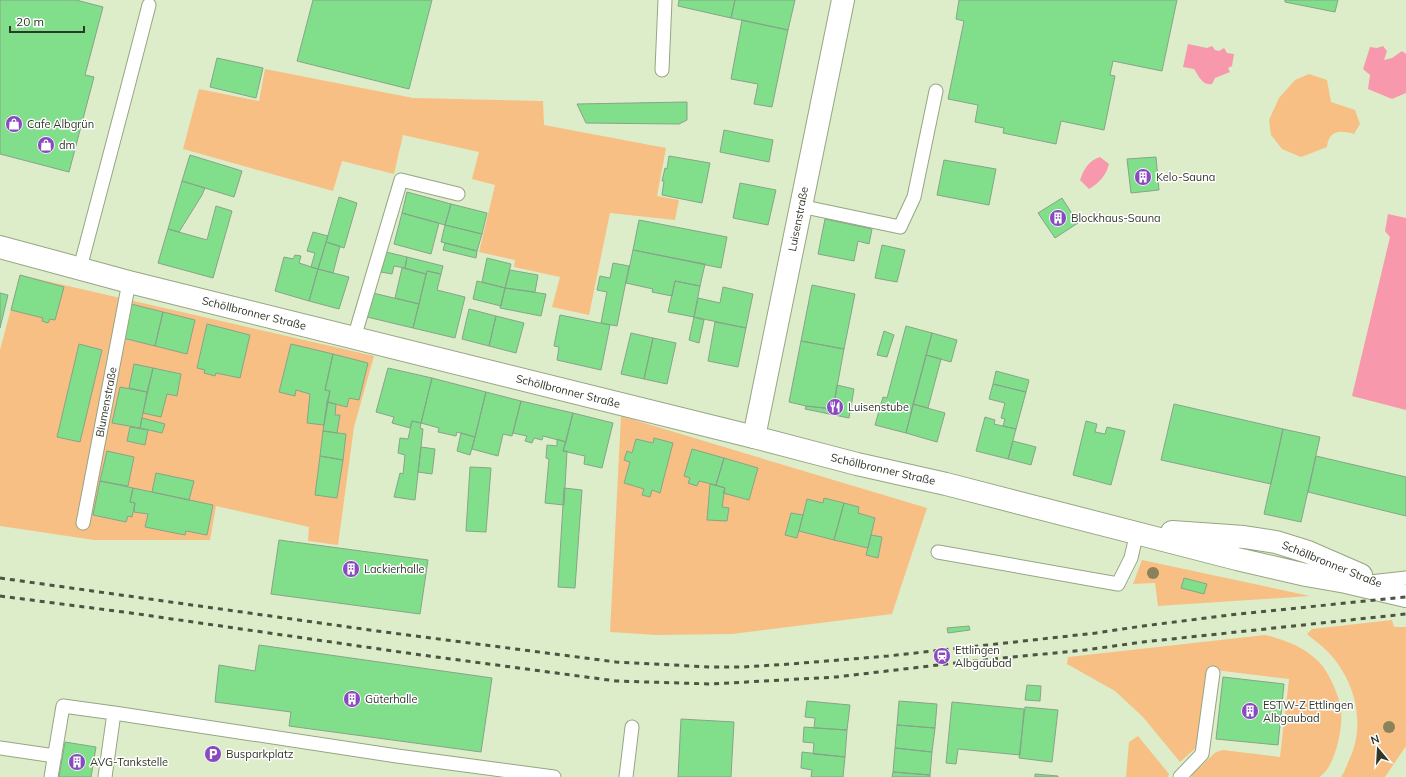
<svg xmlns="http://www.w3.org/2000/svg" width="1406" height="777" font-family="Mulish,sans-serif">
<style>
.green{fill:#f7bf84}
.water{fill:#f898ac}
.building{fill:#81de8b;stroke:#87a489}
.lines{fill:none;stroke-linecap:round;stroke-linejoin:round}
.service-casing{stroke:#96a583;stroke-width:15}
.tertiary-casing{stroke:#96a583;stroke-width:24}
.secondary-casing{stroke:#96a583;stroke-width:24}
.service{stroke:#fff;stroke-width:13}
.tertiary{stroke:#fff;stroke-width:22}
.secondary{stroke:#fff;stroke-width:22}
.rail{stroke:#4c5442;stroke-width:3;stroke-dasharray:5 5;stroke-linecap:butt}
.tree{fill:#8b815a}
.labels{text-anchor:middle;stroke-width:3;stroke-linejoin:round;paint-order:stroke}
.poi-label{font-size:11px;fill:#303628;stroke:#fff;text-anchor:start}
.street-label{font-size:11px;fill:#303628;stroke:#fff}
</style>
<rect width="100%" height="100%" fill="#ddedc9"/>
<path class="green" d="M 265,69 L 413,98 L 543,101 L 544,125 L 666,148 L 657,196 L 679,200 L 675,220 L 610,213 L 589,315 L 552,307 L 560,277 L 514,267 L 515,260 L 479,252 L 495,185 L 472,179 L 479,152 L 403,135 L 394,174 L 342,161 L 333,191 L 183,149 L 199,89 L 259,101 Z
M 1309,74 L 1327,80 L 1331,102 L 1355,110 L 1360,124 L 1354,134 C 1340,130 1329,130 1327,147 L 1301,157 L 1282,149 L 1271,135 L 1269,120 L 1279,98 L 1295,80 Z
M 20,275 L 374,356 L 354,427 L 338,545 L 308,541 L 309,527 L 216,506 L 210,540 L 94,540 L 0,526 L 0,350 Z
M 621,416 L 927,508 L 892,614 L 732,634 L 656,635 L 610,632 Z
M 1142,560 L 1310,596 L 1158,606 L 1155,583 L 1133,584 Z
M 1392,620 L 1394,627 L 1406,627 L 1406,746 L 1385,777 L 1341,777 C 1345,772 1347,764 1350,758 C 1367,720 1353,675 1324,648 C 1319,643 1312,639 1307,634 L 1312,629 Z
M 1265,635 C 1286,640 1304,647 1319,662 C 1329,672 1339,696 1341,709 C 1343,726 1337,754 1328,768 C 1326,772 1322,774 1320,777 L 1192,777 L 1191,775 L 1216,752 L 1223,750 L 1280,757 L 1289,679 L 1207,669 L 1197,747 L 1180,762 L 1143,717 L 1115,691 L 1067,664 L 1068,657 Z
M 1138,736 L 1169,774 L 1168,777 L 1126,777 L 1129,742 Z"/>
<path class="water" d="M 1188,44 L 1207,48 L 1212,46 L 1215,50 L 1219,51 L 1224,48 L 1227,53 L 1234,54 L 1232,66 L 1228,68 L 1230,72 L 1215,78 L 1212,84 C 1202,86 1199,76 1194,69 L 1183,67 Z
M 1383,46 L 1387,51 L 1384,60 L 1392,58 L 1402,51 L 1406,54 L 1406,93 L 1392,99 L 1368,89 L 1370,75 L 1363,69 L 1370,47 L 1377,48 Z
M 1100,157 L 1109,164 C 1106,176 1099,183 1089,189 L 1080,180 C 1084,169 1088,161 1100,157 Z
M 1388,214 L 1406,218 L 1406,410 L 1352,396 L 1390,237 L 1385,231 Z"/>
<path class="building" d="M 0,0 L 76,0 L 103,7 L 85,75 L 94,77 L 69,172 L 0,154 Z
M 313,0 L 432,0 L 409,89 L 297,61 Z
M 679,0 L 735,0 L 731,18 L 678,6 Z
M 735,0 L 795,0 L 788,30 L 731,18 Z
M 959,0 L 1177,0 L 1162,71 L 1113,61 L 1110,75 L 1115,76 L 1104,130 L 1061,121 L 1056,144 L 1003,133 L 1004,128 L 975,122 L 978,105 L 948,99 L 964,21 L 956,19 Z
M 1285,0 L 1338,0 L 1335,12 L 1285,2 Z
M 742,20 L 788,30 L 772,107 L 754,104 L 758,84 L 731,79 Z
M 217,58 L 263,68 L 256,98 L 210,87 Z
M 687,102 L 687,120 L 679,124 L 586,123 L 577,104 Z
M 724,130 L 773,140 L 769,162 L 720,152 Z
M 190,155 L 242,171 L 234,197 L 182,181 Z
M 669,156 L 710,163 L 702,203 L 662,195 L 664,181 L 662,181 L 665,168 L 667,169 Z
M 1156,157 L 1159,190 L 1131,193 L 1127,159 Z
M 944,160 L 996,169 L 989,205 L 937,195 Z
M 182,181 L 205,188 L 202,195 L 179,232 L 168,229 Z
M 740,183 L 776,190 L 768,225 L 733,218 Z
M 407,192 L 451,204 L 445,225 L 402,213 Z
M 339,197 L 357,203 L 344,248 L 326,242 Z
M 1062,198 L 1078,223 L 1055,238 L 1038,213 Z
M 451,204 L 487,213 L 482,234 L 445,225 Z
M 216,206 L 232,211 L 213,278 L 158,263 L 168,229 L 207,240 Z
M 402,213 L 439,223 L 431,254 L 394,244 Z
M 825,219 L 872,229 L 869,244 L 858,241 L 854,261 L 818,254 Z
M 639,220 L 727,237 L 721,268 L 633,250 Z
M 445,225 L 482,234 L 477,251 L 441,242 Z
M 313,232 L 328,236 L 318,269 L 311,267 L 315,253 L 307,251 Z
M 326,242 L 340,246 L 333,273 L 318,269 Z
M 445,243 L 477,251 L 476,258 L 443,250 Z
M 882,245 L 905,250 L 897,282 L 875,278 Z
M 633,250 L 705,264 L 700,286 L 675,281 L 672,296 L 652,292 L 653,289 L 626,283 Z
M 386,252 L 407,257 L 405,268 L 394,266 L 392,274 L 381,272 Z
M 295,255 L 301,256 L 299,263 L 318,269 L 309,301 L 275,291 L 284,257 L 293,259 Z
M 407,257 L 443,266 L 441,274 L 427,271 L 426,274 L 405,268 Z
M 487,258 L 511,264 L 505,288 L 482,282 Z
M 613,263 L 629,266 L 617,326 L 601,323 L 607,292 L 597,290 L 600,276 L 610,278 Z
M 402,268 L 426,274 L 419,304 L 395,298 Z
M 318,269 L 349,277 L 339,309 L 309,301 Z
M 510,270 L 538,275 L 535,292 L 505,288 Z
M 427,271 L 441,274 L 437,290 L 465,297 L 455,338 L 413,328 Z
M 20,275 L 64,287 L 55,320 L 50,319 L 48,323 L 42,321 L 43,318 L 11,310 Z
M 477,281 L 505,288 L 501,306 L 473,299 Z
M 675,281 L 700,286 L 694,317 L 668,312 Z
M 812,285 L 855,294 L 844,349 L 801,341 Z
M 723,287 L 753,294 L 746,328 L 694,317 L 698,298 L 720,303 Z
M 505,288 L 546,294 L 541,316 L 500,308 Z
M 0,293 L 8,295 L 0,328 Z
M 373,293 L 419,304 L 413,328 L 367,317 Z
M 131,304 L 163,312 L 155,346 L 123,338 Z
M 469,309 L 496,316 L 489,346 L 462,339 Z
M 163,312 L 195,320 L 187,354 L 155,346 Z
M 560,315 L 610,325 L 601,370 L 557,360 L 559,347 L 554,346 Z
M 496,316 L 524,323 L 516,353 L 489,346 Z
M 694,317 L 704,320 L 699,343 L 689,340 Z
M 715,322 L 746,328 L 738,367 L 708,361 Z
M 207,324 L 250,335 L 240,378 L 216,373 L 215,376 L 204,373 L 205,370 L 197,368 Z
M 906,326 L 932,333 L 906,433 L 875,425 L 883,397 L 887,398 Z
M 884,331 L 894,335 L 887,357 L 877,355 Z
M 631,333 L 653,338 L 644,379 L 621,374 Z
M 932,333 L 957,340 L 951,362 L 926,355 Z
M 653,338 L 676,343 L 667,384 L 644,379 Z
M 801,341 L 844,349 L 833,409 L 806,406 L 789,402 Z
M 79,344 L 102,350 L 80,442 L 57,437 Z
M 291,344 L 333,354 L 325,390 L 330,391 L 324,425 L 307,423 L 310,394 L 296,390 L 295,396 L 279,392 Z
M 333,354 L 368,363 L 359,400 L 349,398 L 347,407 L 327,402 L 330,391 L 325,390 Z
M 926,355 L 941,359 L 928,408 L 913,404 Z
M 134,364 L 153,368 L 147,392 L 129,388 Z
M 153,368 L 181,374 L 177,396 L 167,394 L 161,417 L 143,413 Z
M 388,368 L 432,378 L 421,423 L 412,421 L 410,428 L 392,423 L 394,417 L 376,412 Z
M 996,371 L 1029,380 L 1026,392 L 993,384 Z
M 432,378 L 486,392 L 475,437 L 457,432 L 456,436 L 438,432 L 439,428 L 421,423 Z
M 993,384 L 1026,392 L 1016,429 L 1003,426 L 1005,419 L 1001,418 L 1005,403 L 989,399 Z
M 837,385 L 854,389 L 849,418 L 805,409 L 806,406 L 833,409 Z
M 120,387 L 147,392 L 140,428 L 112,423 Z
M 486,392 L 521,401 L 512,436 L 503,434 L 498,456 L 472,449 Z
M 521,401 L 573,413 L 566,442 L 543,436 L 542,440 L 534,438 L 532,443 L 525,441 L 527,436 L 513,433 Z
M 327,402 L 336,404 L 335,415 L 340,415 L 337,433 L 323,431 Z
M 913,404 L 945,413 L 937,442 L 906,433 Z
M 1174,404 L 1283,429 L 1271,484 L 1161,460 Z
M 573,413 L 613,423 L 602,468 L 584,464 L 585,456 L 563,451 Z
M 985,417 L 995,420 L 994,424 L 1016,429 L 1008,459 L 976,451 Z
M 142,418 L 165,424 L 162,433 L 140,428 Z
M 412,421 L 421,423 L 420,428 L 423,429 L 415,500 L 394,497 L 400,473 L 403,474 L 405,455 L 398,453 L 400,438 L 408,439 Z
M 1086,421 L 1097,424 L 1095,432 L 1105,434 L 1107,427 L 1125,431 L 1111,485 L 1073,475 Z
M 130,427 L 148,430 L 145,445 L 127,441 Z
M 1283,429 L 1320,437 L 1301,522 L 1264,514 Z
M 323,431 L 346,434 L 343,460 L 320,456 Z
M 461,433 L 475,437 L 470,455 L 457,451 Z
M 654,438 L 673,443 L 660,493 L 652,490 L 650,497 L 642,495 L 644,489 L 624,483 L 630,462 L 624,460 L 627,451 L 632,453 L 636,439 L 653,443 Z
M 557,439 L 566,442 L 563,451 L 567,451 L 564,505 L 545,503 L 549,459 L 546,458 L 547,445 L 557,446 Z
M 1013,441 L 1036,447 L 1031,465 L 1008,459 Z
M 421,447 L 435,449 L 432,474 L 418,472 Z
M 692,449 L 724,458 L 716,485 L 699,481 L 697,486 L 688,483 L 690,478 L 684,476 Z
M 107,451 L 134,457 L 128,486 L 100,481 Z
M 320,456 L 343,460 L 337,498 L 315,495 Z
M 1316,456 L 1406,477 L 1406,516 L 1308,492 Z
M 724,458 L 758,468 L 749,500 L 723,493 L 725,488 L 716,485 Z
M 470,467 L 491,468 L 486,532 L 466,531 Z
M 156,473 L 194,481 L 189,500 L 152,492 Z
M 100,481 L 133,488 L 130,502 L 135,503 L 132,517 L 128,516 L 126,522 L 93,515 Z
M 710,484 L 725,488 L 722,507 L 729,508 L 727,521 L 707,520 Z
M 133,488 L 213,505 L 207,535 L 186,531 L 185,535 L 145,527 L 148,514 L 134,512 L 135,503 L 130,502 Z
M 564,488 L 582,490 L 575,588 L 558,587 Z
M 824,498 L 844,503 L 834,540 L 799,531 L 807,499 L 823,503 Z
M 844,503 L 859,507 L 858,513 L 875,518 L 868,548 L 834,540 Z
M 791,513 L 803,515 L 797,538 L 785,535 Z
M 871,535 L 882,537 L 878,558 L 866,555 Z
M 279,540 L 428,560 L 420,614 L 271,594 Z
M 1184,578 L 1207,584 L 1204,594 L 1181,588 Z
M 969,626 L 970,630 L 948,633 L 947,628 Z
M 259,645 L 492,678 L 481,752 L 289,726 L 291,712 L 215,702 L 219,665 L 255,671 Z
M 1223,677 L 1284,684 L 1278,745 L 1216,739 Z
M 1027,685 L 1041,686 L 1040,701 L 1025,700 Z
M 807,701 L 850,705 L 847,730 L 814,728 L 815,718 L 805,717 Z
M 899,701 L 937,704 L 935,728 L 897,725 Z
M 952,702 L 1024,709 L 1020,755 L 958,749 L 956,764 L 946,763 Z
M 1025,707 L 1058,710 L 1052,762 L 1019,758 Z
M 681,719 L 734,722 L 731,777 L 678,777 Z
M 897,725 L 935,728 L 932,752 L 895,748 Z
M 804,727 L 847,730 L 845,757 L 813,754 L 814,743 L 803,742 Z
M 65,742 L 96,747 L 91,777 L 59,777 Z
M 895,748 L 932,752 L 930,775 L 893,772 Z
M 802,752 L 845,757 L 843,777 L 811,777 L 812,770 L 801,768 Z
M 893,772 L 930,775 L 930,777 L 892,777 Z
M 1035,774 L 1058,776 L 1058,777 L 1035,777 Z"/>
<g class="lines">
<g class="service-casing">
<path id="service" d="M 662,70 L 665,0
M 800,206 L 900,227 L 914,197 L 936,91
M 80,268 L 128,86 L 149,5
M 354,338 L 401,180 L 458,194
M 83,523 L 129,282
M 938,552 L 1118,584 L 1131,558 L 1137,532
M 1370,582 L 1406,578
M 114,713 L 397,756 L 554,777
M 0,748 L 55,756
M 51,777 L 63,706 L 114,713 L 105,777
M 626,777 L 632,727
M 1180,777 L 1202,754 L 1213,673"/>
</g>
<g class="tertiary-casing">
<path id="tertiary" d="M 0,247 L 129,282 L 754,437"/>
</g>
<g class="secondary-casing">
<path id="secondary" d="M 843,0 L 754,437 L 857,464 L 946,484 L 1237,559 L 1306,575 L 1346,582 L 1406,596
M 1172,532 L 1244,537 L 1276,542 L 1308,552 L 1361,575"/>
</g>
<use href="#service" class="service"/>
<use href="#tertiary" class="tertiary"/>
<use href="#secondary" class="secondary"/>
<path class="rail" d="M 0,578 L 377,631 L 616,662 L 710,667 L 743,667 L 790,664 L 888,656 L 1096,633 L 1143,626 L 1238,614 L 1406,597
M 0,596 L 131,613 L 414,654 L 616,681 L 711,684 L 836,677 L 972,661 L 1085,650 L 1143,642 L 1406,614"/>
</g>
<g class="tree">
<circle cx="1153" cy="573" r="6"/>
<circle cx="1389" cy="727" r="6"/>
</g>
<defs>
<g id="shop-disc" transform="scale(0.9)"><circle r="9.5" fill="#8a4abf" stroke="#fff"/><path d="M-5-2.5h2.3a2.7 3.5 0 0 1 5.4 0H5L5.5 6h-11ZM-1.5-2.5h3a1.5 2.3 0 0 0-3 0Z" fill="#fff"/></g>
<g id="building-disc" transform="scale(0.9)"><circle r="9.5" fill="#8a4abf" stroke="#fff"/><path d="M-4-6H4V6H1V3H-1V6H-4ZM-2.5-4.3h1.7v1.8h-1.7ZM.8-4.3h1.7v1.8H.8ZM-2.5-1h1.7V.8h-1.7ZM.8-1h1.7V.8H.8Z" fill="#fff"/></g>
<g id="restaurant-disc" transform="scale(0.9)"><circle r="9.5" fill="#8a4abf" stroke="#fff"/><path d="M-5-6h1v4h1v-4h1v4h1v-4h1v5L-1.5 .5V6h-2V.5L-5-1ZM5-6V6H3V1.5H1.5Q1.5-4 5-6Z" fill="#fff"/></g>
<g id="station-disc" transform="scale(0.9)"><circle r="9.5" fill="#8a4abf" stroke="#fff"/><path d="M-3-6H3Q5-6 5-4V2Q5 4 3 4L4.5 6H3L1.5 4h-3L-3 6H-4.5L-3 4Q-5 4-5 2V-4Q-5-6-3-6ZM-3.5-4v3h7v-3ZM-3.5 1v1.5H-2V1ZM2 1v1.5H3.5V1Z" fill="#fff"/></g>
<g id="parking-disc" transform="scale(0.9)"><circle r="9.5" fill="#8a4abf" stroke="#fff"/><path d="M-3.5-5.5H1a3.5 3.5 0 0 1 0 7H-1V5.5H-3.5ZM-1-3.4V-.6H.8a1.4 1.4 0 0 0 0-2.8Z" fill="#fff"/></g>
</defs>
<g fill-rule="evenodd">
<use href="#shop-disc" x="14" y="124"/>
<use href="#shop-disc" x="46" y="145"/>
<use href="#building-disc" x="1143" y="177"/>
<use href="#building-disc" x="1058" y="218"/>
<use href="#restaurant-disc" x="835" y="407"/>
<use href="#building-disc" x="351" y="569"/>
<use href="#station-disc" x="942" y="656"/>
<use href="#building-disc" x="352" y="699"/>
<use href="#building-disc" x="1250" y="711"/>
<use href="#parking-disc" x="213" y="754"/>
<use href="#building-disc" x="77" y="762"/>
</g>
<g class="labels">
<g class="poi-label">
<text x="27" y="128">Cafe Albgrün</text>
<text x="59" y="149">dm</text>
<text x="1156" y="181">Kelo-Sauna</text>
<text x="1071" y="222">Blockhaus-Sauna</text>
<text x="848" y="411">Luisenstube</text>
<text x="364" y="573">Lackierhalle</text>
<text x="955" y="654">Ettlingen<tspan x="955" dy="13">Albgaubad</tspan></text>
<text x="365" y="703">Güterhalle</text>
<text x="1263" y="709">ESTW-Z Ettlingen<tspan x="1263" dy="13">Albgaubad</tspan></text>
<text x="226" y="758">Busparkplatz</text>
<text x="90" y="766">AVG-Tankstelle</text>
</g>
<g class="street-label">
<text transform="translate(798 219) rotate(-79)" y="4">Luisenstraße</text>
<text transform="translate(254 313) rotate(14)" y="4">Schöllbronner Straße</text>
<text transform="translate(568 391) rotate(14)" y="4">Schöllbronner Straße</text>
<text transform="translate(106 402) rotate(-79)" y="4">Blumenstraße</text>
<text transform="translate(883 469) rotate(13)" y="4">Schöllbronner Straße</text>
<text transform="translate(1332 564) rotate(22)" y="4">Schöllbronner Straße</text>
</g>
</g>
<g transform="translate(1378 749) rotate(342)" stroke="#ffffff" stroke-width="3" paint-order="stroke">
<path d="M0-3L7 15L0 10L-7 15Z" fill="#303628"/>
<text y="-6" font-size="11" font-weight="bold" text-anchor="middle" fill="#303628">N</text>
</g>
<path d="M10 26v6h74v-6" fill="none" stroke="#303628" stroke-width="2"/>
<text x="16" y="26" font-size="12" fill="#303628" stroke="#ffffff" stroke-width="3" paint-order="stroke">20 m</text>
</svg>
